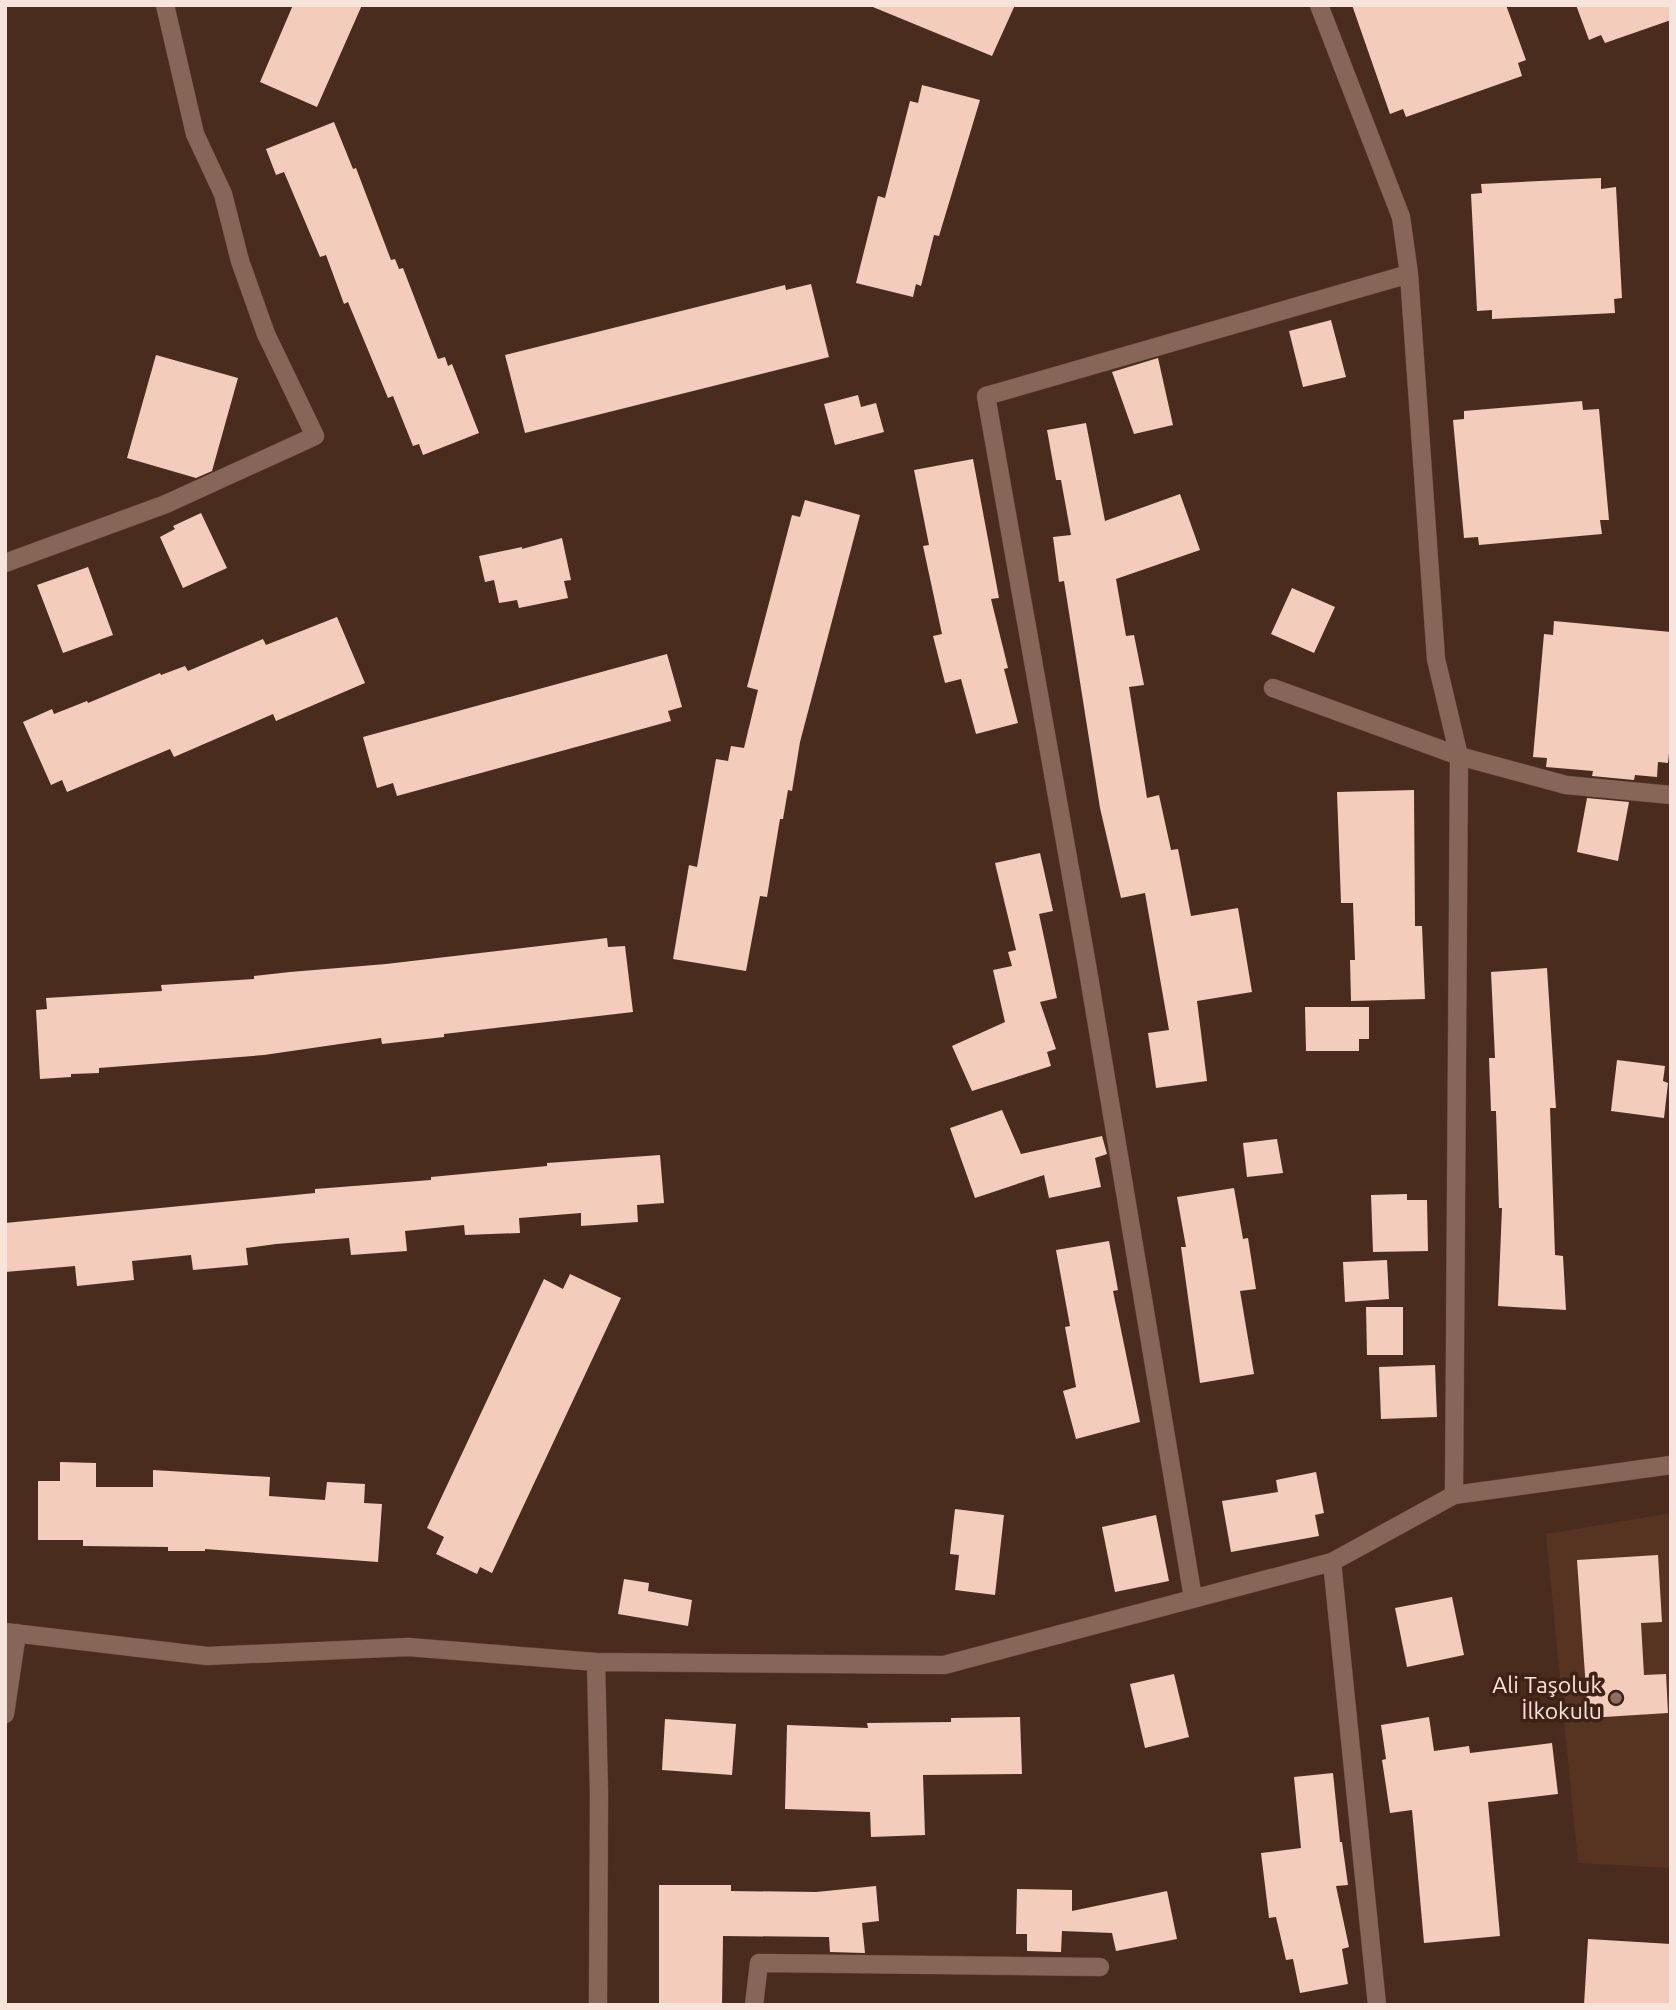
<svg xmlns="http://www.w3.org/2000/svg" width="1676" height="2010" font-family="Ubuntu,sans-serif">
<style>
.built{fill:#573322}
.building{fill:#f3ccbb}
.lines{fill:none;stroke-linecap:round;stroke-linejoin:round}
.minor-casing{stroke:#634a3e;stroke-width:19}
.minor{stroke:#886657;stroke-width:18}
.education-dot{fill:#8d6e63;stroke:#3f2215;stroke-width:2.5}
.labels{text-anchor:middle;stroke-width:7;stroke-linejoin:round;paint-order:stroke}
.poi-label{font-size:23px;fill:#f8e4db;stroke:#3f2215;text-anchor:end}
</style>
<rect width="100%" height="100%" fill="#4a2c1f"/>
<path class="built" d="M 1671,1513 L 1671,1868 L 1578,1863 L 1546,1534 Z"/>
<path class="building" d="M 293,5 L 362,5 L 317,107 L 260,82 Z
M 868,5 L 1015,5 L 992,56 Z
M 1352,5 L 1506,5 L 1526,60 L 1518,63 L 1522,76 L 1406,117 L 1403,109 L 1390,114 Z
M 1576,5 L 1671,5 L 1671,20 L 1605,43 L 1601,35 L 1589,40 Z
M 922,85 L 980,100 L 939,236 L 934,235 L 921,286 L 916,284 L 913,297 L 856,283 L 878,196 L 885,198 L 910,101 L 918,103 Z
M 334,122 L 353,169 L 356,168 L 391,260 L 395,259 L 399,269 L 403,268 L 438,359 L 445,357 L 448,366 L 452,364 L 479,433 L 423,455 L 419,444 L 413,446 L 393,396 L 388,398 L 348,302 L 344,304 L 326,255 L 320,257 L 284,172 L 276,175 L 266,149 Z
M 1601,178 L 1601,189 L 1616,187 L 1622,298 L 1614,299 L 1615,313 L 1492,319 L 1492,310 L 1477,311 L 1471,194 L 1482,193 L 1481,184 Z
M 811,284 L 829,357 L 525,433 L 505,355 L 785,285 L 786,290 Z
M 1331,320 L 1346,377 L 1303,387 L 1289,331 Z
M 156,355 L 238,378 L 212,471 L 196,478 L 127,458 Z
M 1158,358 L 1173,425 L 1134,434 L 1112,372 Z
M 858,395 L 861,407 L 876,403 L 884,432 L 835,445 L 824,404 Z
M 1582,401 L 1583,410 L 1599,409 L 1609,520 L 1600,520 L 1602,534 L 1479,545 L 1478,537 L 1464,538 L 1453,420 L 1464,419 L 1464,411 Z
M 1086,423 L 1105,521 L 1180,494 L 1200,550 L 1116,579 L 1126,636 L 1134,635 L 1144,685 L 1129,687 L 1147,798 L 1159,795 L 1171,850 L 1178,849 L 1191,916 L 1238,908 L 1252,992 L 1197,1001 L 1207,1081 L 1156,1088 L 1148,1033 L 1169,1030 L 1145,893 L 1121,898 L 1100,808 L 1064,581 L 1059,582 L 1053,537 L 1071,535 L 1061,480 L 1056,480 L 1047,430 Z
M 973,459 L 999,598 L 991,599 L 1008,668 L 1004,669 L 1018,723 L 976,734 L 961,679 L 945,683 L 933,636 L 942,634 L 923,546 L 929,545 L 914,470 Z
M 805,500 L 860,515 L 800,742 L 792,791 L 788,790 L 783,819 L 780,819 L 767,897 L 760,896 L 746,971 L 673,959 L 689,865 L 697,867 L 716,759 L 728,761 L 731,746 L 744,748 L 758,690 L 747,687 L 792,515 L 800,517 Z
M 201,513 L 227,568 L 183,588 L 160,537 L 175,529 L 173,526 Z
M 562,538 L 571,580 L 564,581 L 568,598 L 519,608 L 517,600 L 499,603 L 494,580 L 485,582 L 479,556 L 522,547 L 522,549 Z
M 88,567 L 113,635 L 63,653 L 37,585 Z
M 1292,588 L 1335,607 L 1314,653 L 1271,634 Z
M 337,617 L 365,683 L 276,721 L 273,714 L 174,757 L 170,749 L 67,792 L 62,780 L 51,785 L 23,722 L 52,709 L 54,714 L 87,701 L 88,703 L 160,673 L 161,675 L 185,666 L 188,671 L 263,639 L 266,645 Z
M 1554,621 L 1671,632 L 1671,733 L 1668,763 L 1658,762 L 1657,777 L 1635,775 L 1634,780 L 1592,776 L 1593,771 L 1546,767 L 1547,758 L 1533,757 L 1544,634 L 1553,635 Z
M 667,654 L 682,707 L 668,711 L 671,721 L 397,796 L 393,783 L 377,788 L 363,737 Z
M 1414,790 L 1415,926 L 1422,926 L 1425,999 L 1351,1001 L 1350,960 L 1355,960 L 1353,903 L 1341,903 L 1337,792 Z
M 1587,798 L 1629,802 L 1618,861 L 1577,852 Z
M 1040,853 L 1053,911 L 1039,914 L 1057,998 L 1040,1002 L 1056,1049 L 1047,1052 L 1051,1066 L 972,1091 L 952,1046 L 1005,1022 L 993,970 L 1012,966 L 1008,952 L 1016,950 L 995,863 Z
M 607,938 L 608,947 L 625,946 L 633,1012 L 444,1034 L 444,1037 L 382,1044 L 381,1038 L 264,1055 L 99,1068 L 99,1073 L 71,1074 L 71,1077 L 40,1079 L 36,1010 L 47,1009 L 46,998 L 162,991 L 161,985 L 254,979 L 254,976 L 290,972 L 386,964 Z
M 1547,968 L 1556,1108 L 1550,1108 L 1555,1255 L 1563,1256 L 1566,1310 L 1498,1306 L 1502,1208 L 1499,1208 L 1496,1111 L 1491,1111 L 1489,1058 L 1495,1058 L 1491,972 Z
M 1305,1007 L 1369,1007 L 1369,1039 L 1359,1039 L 1359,1051 L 1306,1051 Z
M 1617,1060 L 1665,1066 L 1663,1081 L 1668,1083 L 1664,1118 L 1611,1111 Z
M 1002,1110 L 1021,1154 L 1102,1136 L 1107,1154 L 1095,1158 L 1101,1187 L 1049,1198 L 1044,1175 L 975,1198 L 950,1128 Z
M 1277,1139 L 1283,1173 L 1247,1177 L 1243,1143 Z
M 660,1155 L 664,1203 L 637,1205 L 638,1222 L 581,1226 L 581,1213 L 519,1218 L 520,1233 L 465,1235 L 464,1225 L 405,1231 L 407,1251 L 351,1255 L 349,1238 L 276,1244 L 246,1248 L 248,1265 L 193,1270 L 191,1255 L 132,1261 L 134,1280 L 77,1286 L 75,1266 L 5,1272 L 5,1223 L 315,1193 L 315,1189 L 431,1180 L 431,1177 L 547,1166 L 547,1163 Z
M 1234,1188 L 1243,1239 L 1248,1238 L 1256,1289 L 1240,1291 L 1254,1374 L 1200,1383 L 1181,1247 L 1186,1247 L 1177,1197 Z
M 1407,1194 L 1407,1200 L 1427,1200 L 1428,1251 L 1373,1252 L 1371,1195 Z
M 1109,1241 L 1118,1290 L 1113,1291 L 1140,1422 L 1076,1439 L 1063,1391 L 1076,1387 L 1065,1327 L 1070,1326 L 1056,1250 Z
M 1387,1260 L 1389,1299 L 1345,1302 L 1343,1262 Z
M 570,1274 L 621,1298 L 492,1573 L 480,1567 L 477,1574 L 436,1554 L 444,1537 L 427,1528 L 544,1279 L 563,1289 Z
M 1366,1307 L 1403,1307 L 1403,1355 L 1367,1355 Z
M 1435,1365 L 1437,1417 L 1381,1419 L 1379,1367 Z
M 60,1462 L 96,1463 L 96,1487 L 153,1487 L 153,1470 L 270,1477 L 269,1496 L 325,1500 L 327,1482 L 365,1484 L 364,1503 L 382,1504 L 378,1562 L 205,1549 L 205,1551 L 168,1551 L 168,1547 L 83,1546 L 83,1540 L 38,1540 L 38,1481 L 60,1481 Z
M 1316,1472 L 1324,1513 L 1315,1515 L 1319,1536 L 1231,1552 L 1222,1501 L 1278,1492 L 1276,1480 Z
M 955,1509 L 1004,1515 L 995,1595 L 955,1590 L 959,1555 L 950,1554 Z
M 1156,1515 L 1169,1581 L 1115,1592 L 1102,1527 Z
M 1658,1555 L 1662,1622 L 1641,1623 L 1644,1675 L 1666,1674 L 1668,1713 L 1588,1718 L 1577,1560 Z
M 624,1579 L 649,1583 L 648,1591 L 692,1600 L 688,1626 L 618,1614 Z
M 1452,1597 L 1464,1655 L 1407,1667 L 1395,1608 Z
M 1174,1674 L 1189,1737 L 1145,1748 L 1130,1684 Z
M 1020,1717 L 1022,1774 L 923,1775 L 925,1835 L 871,1837 L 870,1812 L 785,1809 L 787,1725 L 868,1728 L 867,1723 L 951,1722 L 951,1718 Z
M 1429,1717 L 1434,1751 L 1469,1746 L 1470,1753 L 1552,1743 L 1558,1794 L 1488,1802 L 1500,1936 L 1424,1943 L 1412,1810 L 1390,1813 L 1382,1760 L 1386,1759 L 1381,1725 Z
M 665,1719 L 736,1724 L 732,1775 L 662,1770 Z
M 1333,1773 L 1340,1842 L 1342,1842 L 1348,1885 L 1336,1886 L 1349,1947 L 1342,1949 L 1348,1984 L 1300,1993 L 1293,1959 L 1286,1960 L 1276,1917 L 1269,1918 L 1261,1853 L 1301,1848 L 1294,1777 Z
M 659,1885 L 731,1885 L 731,1891 L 816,1892 L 876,1886 L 879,1921 L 862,1923 L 865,1953 L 830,1952 L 829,1937 L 723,1936 L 722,2005 L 659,2005 Z
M 1017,1889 L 1072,1890 L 1072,1911 L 1167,1891 L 1177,1939 L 1116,1951 L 1112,1933 L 1062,1931 L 1061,1952 L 1027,1951 L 1027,1934 L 1016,1934 Z
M 1588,1939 L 1671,1944 L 1671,2005 L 1584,2005 Z"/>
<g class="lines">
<g class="minor-casing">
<path id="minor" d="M 1319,5 L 1401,217 L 1409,274 L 1436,659 L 1459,756 L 1454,1495
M 5,563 L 166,504 L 315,436 L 266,334 L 240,261 L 223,194 L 195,134 L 165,5
M 1273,688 L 1459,756 L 1566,785 L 1671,795
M 1332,1562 L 1377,2005
M 1193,1598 L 1087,965 L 986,396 L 1409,274
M 5,1632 L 207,1656 L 408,1647 L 596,1662 L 944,1665 L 1332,1562 L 1454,1495 L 1671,1465
M 596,1662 L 599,1794 L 598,2005
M 5,1714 L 17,1633
M 754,2005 L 759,1963 L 1100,1967"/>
</g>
<use href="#minor" class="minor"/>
</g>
<circle class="education-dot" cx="1616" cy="1698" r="7"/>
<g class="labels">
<g class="poi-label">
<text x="1602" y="1693">Ali Taşoluk<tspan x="1602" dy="26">İlkokulu</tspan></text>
</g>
</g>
<rect width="1676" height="2010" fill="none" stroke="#f8e4db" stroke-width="14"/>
</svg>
